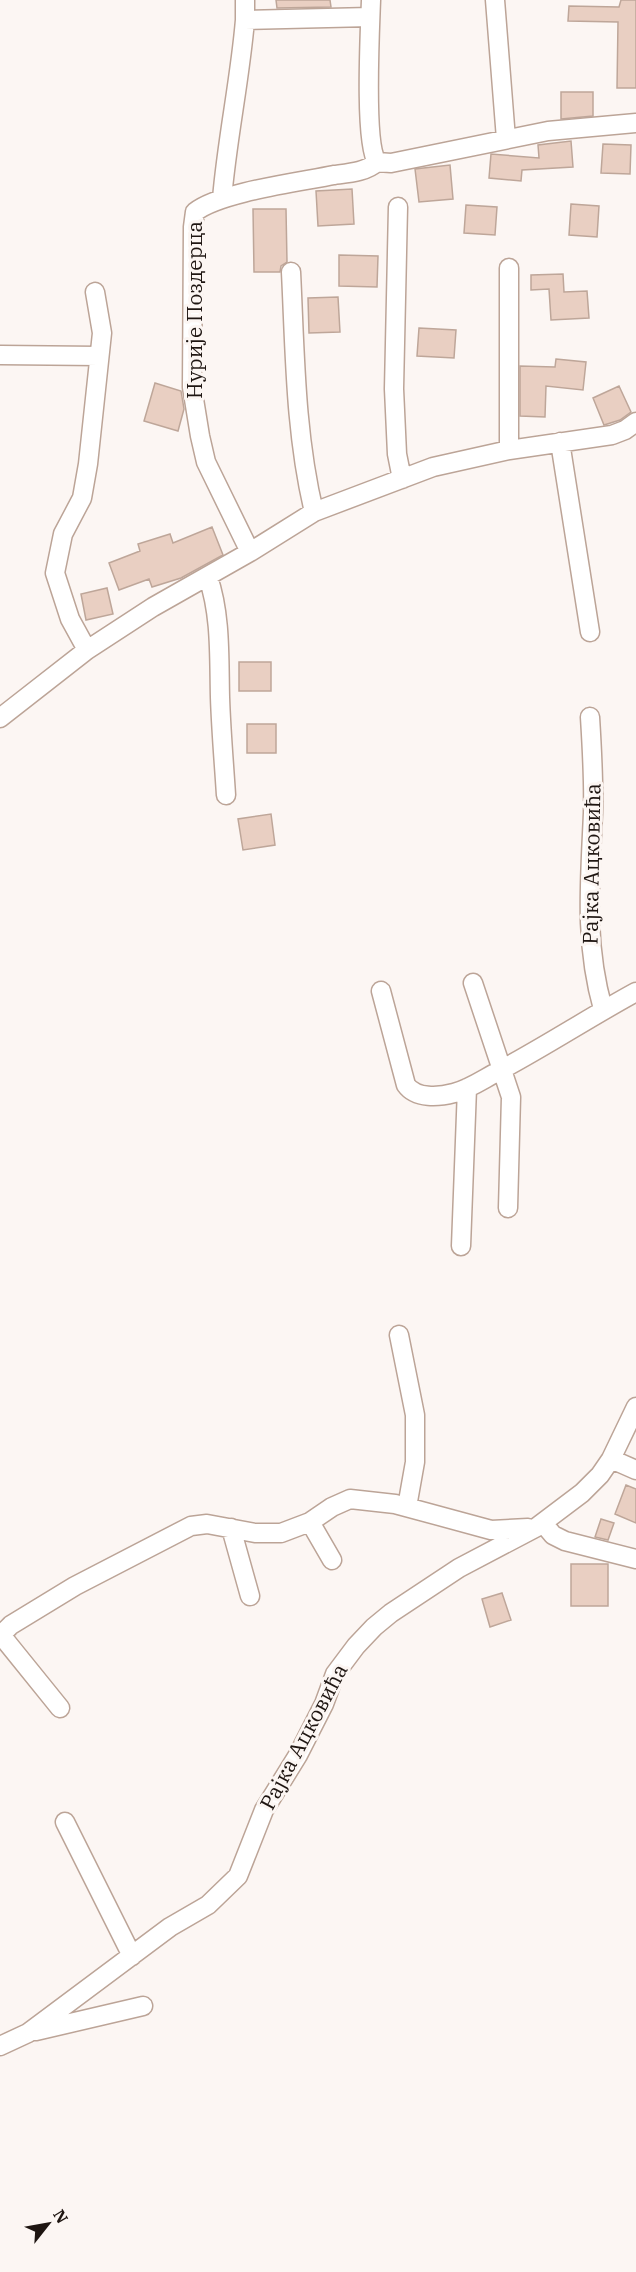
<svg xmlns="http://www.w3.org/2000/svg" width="636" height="2272" font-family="'IBM Plex Serif',serif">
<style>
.building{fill:#e9cfc2;stroke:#bea699;stroke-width:1.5}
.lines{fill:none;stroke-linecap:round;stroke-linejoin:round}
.minor-casing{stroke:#bca497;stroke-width:21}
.minor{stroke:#fff;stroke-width:18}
.labels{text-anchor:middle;stroke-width:6;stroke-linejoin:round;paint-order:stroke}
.street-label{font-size:21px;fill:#1e1511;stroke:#fcf6f3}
</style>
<rect width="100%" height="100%" fill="#fcf6f3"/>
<path class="building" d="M 276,0 L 330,0 L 331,7 L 277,8 Z
M 621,0 L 636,0 L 636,88 L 617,88 L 618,22 L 568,21 L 569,6 L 619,7 Z
M 561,92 L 593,92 L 593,116 L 561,119 Z
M 571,141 L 573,167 L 522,170 L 521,181 L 489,178 L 491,154 L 539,158 L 538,145 Z
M 603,144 L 631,145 L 630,174 L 601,173 Z
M 450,165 L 453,199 L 419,202 L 415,169 Z
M 352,189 L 354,224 L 318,226 L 316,191 Z
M 571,204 L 599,206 L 597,237 L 569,235 Z
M 466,205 L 497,207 L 495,235 L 464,233 Z
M 253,209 L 286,209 L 287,262 L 281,266 L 280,272 L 254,272 Z
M 339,255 L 378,256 L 377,287 L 339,286 Z
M 563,274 L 564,292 L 587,291 L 589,318 L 551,320 L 549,289 L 531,290 L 531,275 Z
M 338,297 L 340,332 L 309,333 L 308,298 Z
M 419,328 L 456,330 L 454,358 L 417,356 Z
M 556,359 L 586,362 L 583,390 L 546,386 L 545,417 L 520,416 L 520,366 L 555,367 Z
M 155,383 L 181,391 L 184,409 L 178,431 L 144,421 Z
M 619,386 L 631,412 L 620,420 L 604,425 L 593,398 Z
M 212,527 L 223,555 L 181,578 L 152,587 L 149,579 L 119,590 L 109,563 L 140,551 L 138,544 L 170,534 L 173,543 Z
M 107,588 L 113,614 L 86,620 L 81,594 Z
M 239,662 L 271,662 L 271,691 L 239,691 Z
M 247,724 L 276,724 L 276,753 L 247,753 Z
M 271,814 L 275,845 L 243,850 L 238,819 Z
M 626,1485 L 636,1489 L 636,1523 L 615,1514 Z
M 601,1519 L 614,1523 L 608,1540 L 595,1537 Z
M 571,1564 L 608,1564 L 608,1606 L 571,1606 Z
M 502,1593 L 511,1620 L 490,1627 L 482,1599 Z"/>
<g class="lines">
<g class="minor-casing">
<path id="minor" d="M 245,0 L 245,20 L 370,17
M 371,0 C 370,29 364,143 377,162 L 391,163 L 548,131 L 636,123
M 495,0 L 506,139
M 222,199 C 227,139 240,80 245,20
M 398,207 L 394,389 L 397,454 L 402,479
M 291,272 C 295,352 295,433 314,512
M 0,355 L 99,356
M 560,442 L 590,632
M 509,450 L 509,268
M 250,552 L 206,462 L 200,436 L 192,387 L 193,227 L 195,212 C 220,192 300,182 334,175 C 349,173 366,172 377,162
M 208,577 C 221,615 219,657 220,697 C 221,730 224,763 226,795
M 87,650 L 70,619 L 55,573 L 63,534 L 82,498 L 88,464 L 102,333 L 95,292
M 590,717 C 592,749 594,781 593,813 C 590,882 584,942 603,1009
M 0,718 L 87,650 L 153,607 L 250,552 L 314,512 L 433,467 L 509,450 L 612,435 L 625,430 L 636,422
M 473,983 L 511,1097 L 508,1208
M 381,991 L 406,1085 C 416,1099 439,1097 454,1093 C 470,1089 485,1078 499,1071 C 546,1046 590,1017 636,992
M 461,1246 L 467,1088
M 399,1335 L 415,1415 L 415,1462 L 407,1507
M 611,1459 L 636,1470
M 310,1522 L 332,1560
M 543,1523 L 553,1535 L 565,1541 L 636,1559
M 231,1528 L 250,1596
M 1,1635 L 60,1708
M 0,1636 L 11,1625 L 75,1586 L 191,1526 L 207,1524 L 255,1533 L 281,1533 L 310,1522 L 332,1507 L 350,1499 L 395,1504 L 491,1530 L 528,1528
M 65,1822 L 132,1956
M 36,2031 L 143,2006
M 0,2046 L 28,2033 L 170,1927 L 208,1905 L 238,1876 L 264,1810 L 298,1755 L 324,1704 L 335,1674 L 356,1646 L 374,1627 L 391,1613 L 459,1568 L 537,1527 L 582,1493 L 600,1475 L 611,1459 L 636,1407"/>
</g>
<use href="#minor" class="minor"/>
</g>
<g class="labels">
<g class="street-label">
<text transform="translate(195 310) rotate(-90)" y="7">Нурије Поздерца</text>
<text transform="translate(592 864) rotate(-89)" y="7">Рајка Ацковића</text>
<text transform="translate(304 1737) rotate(-62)" y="7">Рајка Ацковића</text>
</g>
</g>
<g transform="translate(48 2224) rotate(59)" stroke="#fcf6f3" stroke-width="4.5" paint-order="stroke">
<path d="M0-4.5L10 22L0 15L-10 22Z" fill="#1e1511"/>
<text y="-9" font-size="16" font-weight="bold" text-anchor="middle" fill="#1e1511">N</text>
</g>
</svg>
